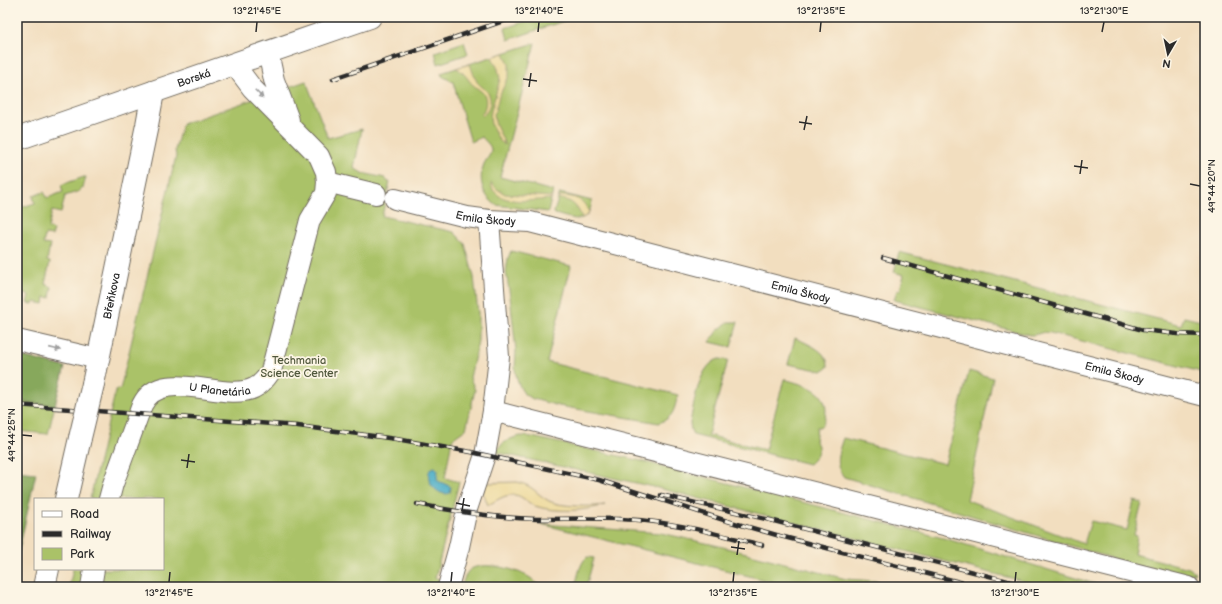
<svg xmlns="http://www.w3.org/2000/svg" width="1222" height="604" font-family="'Balsamiq Sans',sans-serif">
<style>
.green{fill:#aac268;stroke:#6a764a}
.forest{fill:#87a85c;stroke:#596a44}
.sand{fill:#eeda9e;stroke:#8c8264}
.water{fill:#45aac5;stroke:#386a78}
.lines{fill:none;stroke-linecap:round;stroke-linejoin:round}
.street-casing{stroke:#716a5f;stroke-width:22}
.secondary-casing{stroke:#716a5f;stroke-width:24}
.street{stroke:#fff;stroke-width:20}
.secondary{stroke:#fff;stroke-width:22}
.rail-casing{stroke:#2b2b2b;stroke-width:4.5}
.rail{stroke:#fcf5e5;stroke-width:3;stroke-dasharray:9;stroke-linecap:butt}
.secondary-bridge-casing{stroke:#716a5f;stroke-width:24;stroke-linecap:butt}
.secondary-bridge{stroke:#fff;stroke-width:22}
.oneway{fill:#a0a0a0}
.ticks{fill:none;stroke:#2b2b2b;stroke-width:1.5}
.labels{text-anchor:middle;stroke-width:3.5;stroke-linejoin:round;paint-order:stroke}
.street-label{font-size:11px;fill:#2b2b2b;stroke:#fcf5e5}
.park-label{font-size:11px;fill:#51583d;stroke:#fcf5e5}
.neatline{fill:none;stroke:#2b2b2b;stroke-width:1.5}
.ticks-label{font-size:10px;text-anchor:middle;fill:#2b2b2b}
</style>
<rect width="100%" height="100%" fill="#fcf5e5"/>
<filter id="ink" filterUnits="userSpaceOnUse"><feTurbulence type="fractalNoise" baseFrequency=".025" numOctaves="2"/><feDisplacementMap in="SourceGraphic" scale="8" xChannelSelector="R" yChannelSelector="G"/><feConvolveMatrix kernelMatrix="1 2 1 2 8 2 1 2 1" color-interpolation-filters="sRGB"/></filter>
<filter id="wash" filterUnits="userSpaceOnUse"><feTurbulence type="fractalNoise" baseFrequency=".012" numOctaves="4" result="noise"/><feDisplacementMap in="SourceGraphic" scale="16" xChannelSelector="R" yChannelSelector="G"/><feGaussianBlur stdDeviation="0.9" result="paint"/><feColorMatrix in="noise" values="0 0 0 0 0 0 0 0 0 0 0 0 0 0 0 0 0 1.4 0 .05"/><feComposite in="paint" operator="in"/></filter>
<g filter="url(#wash)">
<rect width="100%" height="100%" fill="#f2debf"/>
<path class="green" d="M 539,17 L 575,17 L 508,40 L 505,28 Z
M 464,42 L 468,54 L 438,64 L 435,52 Z
M 535,43 L 500,177 L 553,191 L 548,212 L 496,205 C 484,197 478,182 483,167 C 484,161 491,156 491,150 C 491,145 485,141 482,137 L 471,142 L 453,82 L 442,76 L 441,73 Z
M 306,81 L 328,138 L 362,129 L 354,168 L 362,173 L 385,178 L 388,182 L 390,182 L 382,216 L 454,232 L 465,244 L 474,277 L 478,313 L 478,341 L 470,378 L 475,390 L 466,429 L 452,439 L 445,478 L 459,482 L 435,578 L 462,585 C 464,579 466,572 471,569 C 485,560 532,571 539,587 L 69,587 L 73,569 L 163,569 L 163,499 L 90,499 L 116,389 L 120,390 L 176,156 L 175,150 L 182,124 Z
M 84,177 L 86,177 L 83,188 L 80,188 L 80,191 L 65,196 L 61,213 L 52,211 L 48,228 L 54,230 L 52,236 L 45,235 L 43,244 L 50,245 L 47,261 L 50,262 L 45,284 L 52,287 L 50,298 L 45,297 L 44,304 L 34,302 L 33,304 L 27,303 L 29,295 L 17,293 L 17,209 L 35,203 L 33,196 L 44,192 L 47,198 L 63,192 L 61,185 Z
M 560,193 L 592,201 C 588,226 574,219 555,214 L 554,212 Z
M 511,251 L 571,266 L 547,362 L 678,395 C 674,410 674,417 659,423 L 559,406 L 533,399 L 525,395 L 521,389 L 517,380 L 515,369 L 516,351 L 510,296 L 506,272 L 508,258 Z
M 899,252 L 1181,325 L 1184,317 L 1205,322 L 1205,373 L 1051,333 C 1040,331 1040,335 1030,335 L 894,300 L 897,290 L 900,290 L 904,275 L 894,272 Z
M 728,322 L 738,322 L 731,347 L 710,342 L 717,331 Z
M 795,338 C 806,343 829,351 828,367 L 822,371 L 788,364 Z
M 719,359 L 728,360 L 708,435 L 765,450 L 784,379 C 806,386 831,389 825,419 C 823,424 823,427 817,427 L 815,441 C 822,448 816,458 809,464 L 693,435 L 691,430 L 690,423 C 694,405 698,365 719,359 Z
M 969,371 L 993,378 L 967,500 L 1084,544 L 1091,521 L 1127,530 L 1134,501 L 1142,503 L 1134,535 L 1137,536 L 1134,554 L 1189,568 L 1195,572 L 1194,573 L 1186,575 L 1137,566 L 844,477 C 833,463 838,454 843,438 L 945,464 Z
M 17,401 L 55,405 L 48,434 L 17,431 Z
M 521,436 L 532,437 L 633,459 L 947,539 L 1105,587 L 1046,587 L 654,487 L 495,452 C 502,443 509,438 521,436 Z
M 541,524 L 661,533 L 719,546 L 846,579 L 875,581 L 898,587 L 793,587 Z
M 587,557 L 594,558 L 586,587 L 575,587 C 578,577 579,564 587,557 Z"/>
<path class="forest" d="M 17,355 L 65,367 L 55,405 L 17,401 Z
M 17,471 L 36,473 L 17,559 Z"/>
<path class="sand" d="M 504,53 L 509,64 L 509,76 L 499,96 L 494,115 L 495,122 L 505,145 L 499,140 L 491,124 L 490,117 L 491,111 L 500,79 L 498,69 L 492,57 Z
M 470,64 C 472,70 474,76 477,82 C 480,86 486,89 488,93 C 493,101 489,112 482,116 L 481,115 C 486,109 488,97 482,92 C 479,89 475,87 472,84 C 466,77 464,72 456,68 Z
M 491,183 L 497,189 L 505,194 L 552,197 L 551,199 C 534,200 494,207 491,183 Z
M 561,196 C 574,196 584,199 589,212 L 586,216 L 582,218 C 578,206 571,199 558,199 Z
M 517,482 C 533,485 536,494 549,501 C 560,507 592,507 605,505 C 586,511 555,513 535,506 C 527,503 522,495 514,495 C 505,494 496,501 488,505 L 483,492 L 485,483 Z"/>
<path class="water" d="M 435,467 L 438,470 L 437,479 L 438,481 L 445,484 L 451,487 L 450,493 C 439,498 422,480 431,468 Z"/>
</g>
<g filter="url(#ink)">
<g class="lines">
<g class="street-casing">
<g id="street">
<path d="M 268,52 L 274,80 L 289,120"/>
<path d="M 327,182 L 376,194"/>
<path id="s1" d="M 395,199 L 467,217 L 489,220 L 530,222 L 1205,396"/>
<path d="M 489,220 L 499,357 L 493,411"/>
<path d="M 17,340 L 98,359"/>
<path id="s2" d="M 109,499 L 113,484 L 142,405 C 161,365 223,403 254,388 C 261,385 267,377 271,371 L 310,220 L 326,193 L 327,182 L 326,172 L 319,156 L 252,88 L 234,64"/>
<path d="M 91,587 L 94,569"/>
<path d="M 448,587 L 459,547 L 467,509 L 485,455 L 493,411 L 1189,587"/>
</g>
</g>
<g class="secondary-casing">
<g id="secondary">
<path id="s3" d="M 17,139 L 370,17"/>
<path id="s4" d="M 93,384 L 147,125 L 153,92"/>
<path d="M 66,499 L 80,438"/>
<path d="M 44,587 L 48,569"/>
</g>
</g>
<use href="#street" class="street"/>
<use href="#secondary" class="secondary"/>
<g class="rail-casing">
<path id="rail" d="M 333,79 L 515,17
M 883,258 L 1143,330 L 1177,334 L 1205,335
M 17,405 L 298,426 L 396,439 L 471,452 L 599,480 L 724,520 L 780,536 L 979,587
M 661,495 L 770,520 L 1032,587
M 417,504 C 457,512 497,518 537,519 C 574,519 610,517 647,521 C 686,525 724,536 762,545"/>
</g>
<use href="#rail" class="rail"/>
<g class="secondary-bridge-casing">
<path id="secondary-bridge" d="M 80,438 L 93,384"/>
</g>
<use href="#secondary-bridge" class="secondary-bridge"/>
</g>
<defs><path id="oneway-solid" d="M-6-.8H1V-3.2L6.5 0L1 3.2V.8H-6Z"/></defs>
<g class="oneway">
<use href="#oneway-solid" transform="translate(259 94) rotate(45)"/>
<use href="#oneway-solid" transform="translate(55 349) rotate(13)"/>
</g>
</g>
<path class="ticks" d="M 256,32 L 257,22M 538,32 L 539,22M 820,32 L 821,22M 1102,32 L 1104,22M 523,79 L 537,81M 529,87 L 531,73M 799,122 L 812,124M 804,130 L 807,116M 1074,166 L 1088,168M 1080,174 L 1082,160M 1190,184 L 1200,186M 22,435 L 32,436M 181,460 L 195,462M 187,468 L 189,454M 456,503 L 470,506M 462,511 L 464,498M 731,547 L 745,549M 737,555 L 739,541M 169,582 L 170,572M 451,582 L 452,572M 733,582 L 734,572M 1015,582 L 1016,572"/>
<g class="labels">
<g class="street-label">
<text dy="4" stroke="none"><textPath href="#s3" startOffset="187">Borská</textPath></text>
<text dy="4" stroke="none"><textPath href="#s1" startOffset="93">Emila Škody</textPath></text>
<text dy="4" stroke="none"><textPath href="#s1" startOffset="417">Emila Škody</textPath></text>
<text dy="4" stroke="none"><textPath href="#s4" startOffset="90">Břeňkova</textPath></text>
<text dy="4" stroke="none"><textPath href="#s1" startOffset="741">Emila Škody</textPath></text>
<text dy="4" stroke="none"><textPath href="#s2" startOffset="185">U Planetária</textPath></text>
</g>
<g class="park-label">
<text x="299" y="364">Techmania<tspan x="299" dy="13">Science Center</tspan></text>
</g>
</g>
<rect width="1222" height="604" fill="none" stroke="#fcf5e5" stroke-width="44"/>
<rect x="34" y="498" width="130" height="72" fill="#fcf5e5" stroke="#a8a49b"/>
<rect x="42" y="511" width="20" height="6" fill="#ffffff" stroke="#a8a49b"/>
<text x="70" y="518" font-size="12" fill="#2b2b2b">Road</text>
<rect x="42" y="531" width="20" height="6" fill="#2b2b2b" stroke="#a8a49b"/>
<text x="70" y="538" font-size="12" fill="#2b2b2b">Railway</text>
<rect x="42" y="548" width="20" height="12" fill="#aac268" stroke="#a8a49b"/>
<text x="70" y="558" font-size="12" fill="#2b2b2b">Park</text>
<g transform="translate(1168 54) rotate(189)" stroke="#fcf5e5" stroke-width="3" paint-order="stroke">
<path d="M0-3L7 15L0 10L-7 15Z" fill="#2b2b2b"/>
<text y="-6" font-size="11" font-weight="bold" text-anchor="middle" fill="#2b2b2b">N</text>
</g>
<rect x="22" y="22" width="1178" height="560" class="neatline"/>
<g class="ticks-label">
<text x="257" y="14">13°21'45"E</text>
<text x="539" y="14">13°21'40"E</text>
<text x="821" y="14">13°21'35"E</text>
<text x="1104" y="14">13°21'30"E</text>
<text transform="translate(1211 186) rotate(-90)" y="4">49°44'20"N</text>
<text transform="translate(11 435) rotate(-90)" y="4">49°44'25"N</text>
<text x="169" y="596">13°21'45"E</text>
<text x="451" y="596">13°21'40"E</text>
<text x="733" y="596">13°21'35"E</text>
<text x="1015" y="596">13°21'30"E</text>
</g>
</svg>
